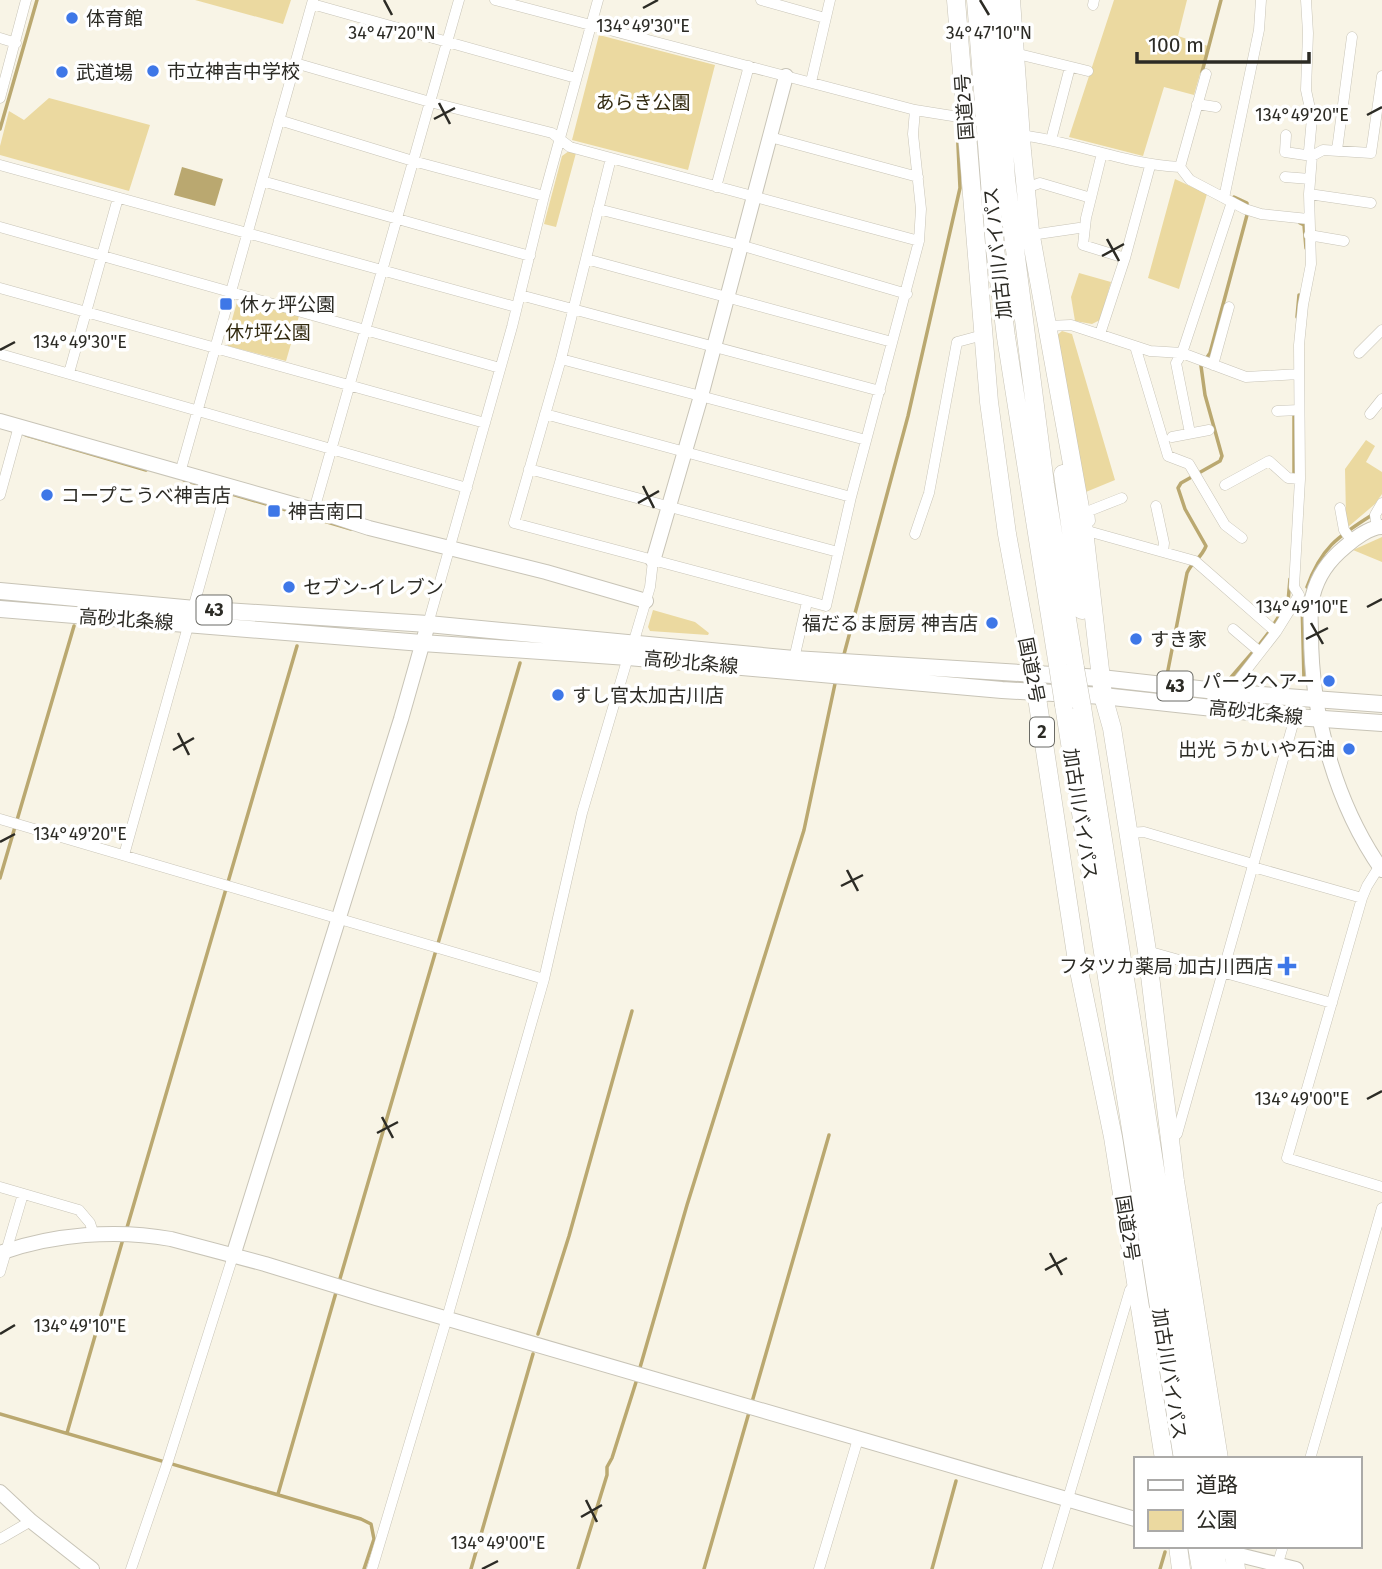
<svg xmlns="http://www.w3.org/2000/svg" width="1382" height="1569" font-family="'Fira Sans','Noto Sans JP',sans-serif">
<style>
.green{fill:#ebd9a0}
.water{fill:#baa870}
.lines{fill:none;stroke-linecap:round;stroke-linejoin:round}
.stream{stroke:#baa870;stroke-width:3.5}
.street-casing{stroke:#c8c4b7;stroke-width:11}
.secondary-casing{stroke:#c8c4b7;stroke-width:16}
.primary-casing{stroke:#c8c4b7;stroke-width:18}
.highway-casing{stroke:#c8c4b7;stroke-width:19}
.street{stroke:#fff;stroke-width:10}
.secondary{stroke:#fff;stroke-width:14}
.primary{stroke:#fff;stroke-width:16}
.highway{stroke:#fff;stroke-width:18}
.highway-bridge-casing{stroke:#c8c4b7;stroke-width:19;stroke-linecap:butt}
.highway-bridge{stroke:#fff;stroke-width:18}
.ticks{fill:none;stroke:#2c2b25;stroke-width:2.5}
.poi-dot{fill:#3e77e7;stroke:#fff;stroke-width:2.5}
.labels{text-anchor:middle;stroke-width:7;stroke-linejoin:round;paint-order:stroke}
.shield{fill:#fff;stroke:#6b6b66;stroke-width:2}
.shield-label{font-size:18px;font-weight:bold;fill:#2c2b25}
.poi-label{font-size:19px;fill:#2c2b25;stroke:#fff;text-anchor:start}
.park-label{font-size:19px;fill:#322a10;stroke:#fff}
.street-label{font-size:19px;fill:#2c2b25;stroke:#fff}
.ticks-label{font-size:18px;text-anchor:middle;fill:#2c2b25;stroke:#fff;stroke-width:7;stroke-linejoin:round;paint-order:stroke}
</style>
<rect width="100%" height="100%" fill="#f8f4e6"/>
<path class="green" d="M 195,0 L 291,0 L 283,24 Z
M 1114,0 L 1187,0 L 1178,36 L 1208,46 L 1194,95 L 1164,87 L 1143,156 L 1069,137 Z
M 599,35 L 715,65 L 688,170 L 572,140 Z
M 49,98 L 150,125 L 129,191 L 0,155 L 0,146 L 9,111 L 24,120 Z
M 569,151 L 576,153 L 556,227 L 544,224 L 562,156 Z
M 1175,179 L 1207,194 L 1179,289 L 1148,278 Z
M 1079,273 L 1111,282 L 1100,320 L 1092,324 L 1075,321 L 1071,297 Z
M 241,300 L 299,316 L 286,361 L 228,346 L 226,341 L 237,302 Z
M 1062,331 L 1072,334 L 1115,480 L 1081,494 L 1056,336 Z
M 1366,440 L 1375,446 L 1366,462 L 1382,472 L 1382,494 L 1375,504 L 1348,527 L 1346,516 L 1345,469 Z
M 1382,537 L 1382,562 L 1353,550 Z
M 653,610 L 695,622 L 709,633 L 708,635 L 650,631 L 648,627 Z"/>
<path class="water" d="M 182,167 L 223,179 L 215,206 L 174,195 Z"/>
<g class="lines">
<path class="stream" d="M 1202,72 L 1221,0
M 0,129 L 37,0
M 1300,223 L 1304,225 L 1306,248
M 1297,317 L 1299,295
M 26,435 L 146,470
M 1294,477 L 1294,412
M 184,480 L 351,529
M 1307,587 C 1321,548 1337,537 1372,515
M 1302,602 L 1304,680
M 1274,624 L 1288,602 L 1290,579
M 1259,645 L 1269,632
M 843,658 L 908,416 L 960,188 L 956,103
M 1167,675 L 1187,573 C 1192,561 1201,559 1206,546 L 1185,509 L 1178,488 L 1181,483 L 1220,461 L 1222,456 L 1205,395 L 1201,366 L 1210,353 L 1247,215 L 1247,203 L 1234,197
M 1227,682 L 1252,653
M 0,878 L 74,626
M 126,1231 L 297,646
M 339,1282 L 520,663
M 538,1334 L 569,1236 L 632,1011
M 639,1371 L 687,1205 L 804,830 L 836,679
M 752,1402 L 829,1135
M 0,1414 L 361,1519 L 371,1524 L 374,1539 L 364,1569
M 67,1433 L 123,1239
M 278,1494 L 337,1289
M 471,1569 L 533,1354
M 578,1569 L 607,1475 L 607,1467 L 612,1458 L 637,1379
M 704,1569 L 750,1409
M 932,1569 L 956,1481
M 1160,1569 L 1165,1552"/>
<g class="street-casing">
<path id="street" d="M 495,0 L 915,110 L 965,118
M 761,0 L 825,18
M 312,4 L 576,78
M 1093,5 L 1094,0
M 0,38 L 16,43
M 1014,53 L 1088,71
M 295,63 L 430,102 L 552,133 L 570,147 L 919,241
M 811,82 L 830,0
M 0,98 L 26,0
M 1197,104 L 1216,107
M 279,120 L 413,161 L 544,196
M 1021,135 C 1075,142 1125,164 1180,167 L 1190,180 L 1245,209 L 1261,214 L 1308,219
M 1286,135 L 1285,152 L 1312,156 L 1309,151 L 1312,118 L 1306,90 L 1308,33 L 1306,0
M 770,137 L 918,177
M 1051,140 L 1070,67
M 1337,150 L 1352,37
M 1102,153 L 1086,218 L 1083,245 L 1125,258
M 611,158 L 561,359 L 514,523 L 826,606 L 851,497 L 919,241 L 921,209 L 913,134 L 915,110
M 0,165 L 516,307
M 1180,167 L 1206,74
M 1285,177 L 1310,179
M 262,181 L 530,256
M 716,187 L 749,66
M 1026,188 L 1040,183 L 1091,198
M 1309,194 L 1371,203
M 1224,198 L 1259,30 L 1261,0
M 598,209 L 740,245 L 907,294
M 0,227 L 500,368
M 1031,235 L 1079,228
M 1309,235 L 1344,241
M 586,259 L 892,342
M 0,288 L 485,423
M 520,295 L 880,391
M 1047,326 L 1071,325 L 1150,351 L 1182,353 L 1246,377 L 1299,374
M 1100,334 L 1125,258 L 1150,166
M 1135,346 L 1168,456 L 1189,464 L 1225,525 L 1242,538
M 1359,353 L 1382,330
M 0,354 L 467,488
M 561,359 L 866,440
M 1213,365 L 1229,307
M 69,373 L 118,198
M 1277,411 L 1299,410
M 545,414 L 851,497
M 1370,414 L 1382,399
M 1190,433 L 1176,363 L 1182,353 L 1232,202
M 1172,437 L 1209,430
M 529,469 L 838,552
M 180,473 L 313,0
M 1225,485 L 1269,461 L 1288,478 L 1300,479
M 0,495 L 19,426
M 1156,506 L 1164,543 L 1163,552
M 1340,508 L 1344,530 L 1352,541
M 314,510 L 459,0
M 1090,521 L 1089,511 L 1122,498
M 1377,527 L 1375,515 L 1382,503
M 1084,530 L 1195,561 L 1276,632
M 915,534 L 929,493 L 957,342 L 983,335
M 1299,595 L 1294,587 L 1300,479 L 1299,345 L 1303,305 L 1311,264 L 1309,194 L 1312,156 L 1323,150 L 1371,153 L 1382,76
M 428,624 L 512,327 L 544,196 L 598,0
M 1233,629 L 1260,652
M 633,644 L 650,587 L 653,561
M 794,659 L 807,602
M 1234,693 L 1237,682 L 1276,632 L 1299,595
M 0,819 L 544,979
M 1127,833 L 1144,832 L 1253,864
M 124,855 L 227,487
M 1253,867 L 1362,898
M 1379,867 L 1367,886 L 1362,898 L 1287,1158 L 1382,1187
M 1147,951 L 1332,1003
M 1171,1139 L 1177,1134 L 1295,717
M 0,1187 L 79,1210 L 90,1223 L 94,1235
M 0,1272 L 23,1194
M 1310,1459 L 1382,1208
M 0,1539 L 31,1521
M 1278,1563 L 1283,1546
M 131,1569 L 168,1461 L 233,1256
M 372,1569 L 449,1311 L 544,979 L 582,813 L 628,657
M 819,1569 L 858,1439
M 1047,1569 L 1130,1290 L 1137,1283"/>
</g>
<g class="secondary-casing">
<path id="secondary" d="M 0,421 L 314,510 L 369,528 L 546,572 L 646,601
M 1382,527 C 1370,527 1354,539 1345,547 C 1329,560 1318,575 1313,595 C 1309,606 1311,620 1311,632 C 1311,714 1335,803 1382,870
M 653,561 L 701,396 L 786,76
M 0,1253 C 53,1234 116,1229 171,1239 L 265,1264 L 376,1298 L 1135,1519
M 233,1256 L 401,719 L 428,624
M 0,1492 L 31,1521 L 92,1569
M 1227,1552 L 1296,1569"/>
</g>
<g class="primary-casing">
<path id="primary" d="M 0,591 L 195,609 L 428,624 L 794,659 L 1101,678 L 1234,693 L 1382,704
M 0,609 L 422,643 L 628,657 L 1002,690 L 1103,696 L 1295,717 L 1382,723"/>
</g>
<g class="highway-casing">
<path id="highway" d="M 956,0 L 989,402 L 1007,534 L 1036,691 L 1077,961 L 1113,1137 L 1164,1459
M 976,0 L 995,248 L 1006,337 L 1058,666
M 994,0 L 1006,179 L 1045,484 L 1075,668
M 1011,0 L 1022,151 L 1030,231 L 1084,530 L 1103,696 L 1112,728 L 1147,951 L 1175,1181 L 1219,1459
M 1063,474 L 1082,610
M 1064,705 L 1183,1459
M 1082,707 L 1201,1459
M 1178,1546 L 1181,1569
M 1197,1546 L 1201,1569
M 1214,1546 L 1218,1569
M 1233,1546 L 1236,1569"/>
</g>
<use href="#street" class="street"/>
<use href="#secondary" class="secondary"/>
<use href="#primary" class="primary"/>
<use href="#highway" class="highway"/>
<g class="highway-bridge-casing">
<path id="highway-bridge" d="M 1058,666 L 1064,705
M 1075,668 L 1082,707"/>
</g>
<use href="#highway-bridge" class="highway-bridge"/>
</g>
<path class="ticks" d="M 384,0 L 392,15M 980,0 L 989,15M 643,8 L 658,0M 439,103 L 450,124M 1367,115 L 1382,107M 434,119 L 455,108M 1107,239 L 1119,261M 1102,256 L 1124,244M 0,350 L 15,342M 643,486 L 654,508M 638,503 L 659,491M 1367,607 L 1382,599M 1311,623 L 1323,644M 1306,639 L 1328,628M 178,733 L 189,755M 173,750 L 194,738M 0,842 L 15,834M 847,870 L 858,891M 841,886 L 863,875M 1367,1099 L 1382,1091M 382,1117 L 393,1138M 377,1133 L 398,1122M 1050,1253 L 1062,1275M 1045,1270 L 1067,1258M 0,1334 L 15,1325M 586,1500 L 597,1522M 581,1517 L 602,1505M 482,1569 L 498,1561"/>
<g class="poi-dot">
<circle cx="72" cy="18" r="7"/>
<circle cx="153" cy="71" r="7"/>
<circle cx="62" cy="72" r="7"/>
<rect x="219" y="297" width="14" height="14" rx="3.5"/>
<circle cx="47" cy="495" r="7"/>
<rect x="267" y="504" width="14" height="14" rx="3.5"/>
<circle cx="289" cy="587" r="7"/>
<circle cx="992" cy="623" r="7"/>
<circle cx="1136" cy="639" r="7"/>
<circle cx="1329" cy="681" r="7"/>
<circle cx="558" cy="695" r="7"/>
<circle cx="1349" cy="749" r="7"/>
<path d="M1283.5 955.5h7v7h7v7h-7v7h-7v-7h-7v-7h7z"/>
</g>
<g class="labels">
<g class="shield">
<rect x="196.5" y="595.5" width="35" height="29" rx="5"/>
<rect x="1157.5" y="671.5" width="35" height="29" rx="5"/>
<rect x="1030" y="717.5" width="24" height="29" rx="5"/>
</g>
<g class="shield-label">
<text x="214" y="616">43</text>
<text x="1175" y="692">43</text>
<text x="1042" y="738">2</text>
</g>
<g class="poi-label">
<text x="86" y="25">体育館</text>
<text x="167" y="78">市立神吉中学校</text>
<text x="76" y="79">武道場</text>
<text x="240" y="311">休ヶ坪公園</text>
<text x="61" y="502">コープこうべ神吉店</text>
<text x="288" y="518">神吉南口</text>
<text x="303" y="594">セブン-イレブン</text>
<text x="978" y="630" text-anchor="end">福だるま厨房 神吉店</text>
<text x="1150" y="646">すき家</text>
<text x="1315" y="688" text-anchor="end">パークヘアー</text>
<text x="572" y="702">すし官太加古川店</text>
<text x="1335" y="756" text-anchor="end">出光 うかいや石油</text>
<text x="1273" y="973" text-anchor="end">フタツカ薬局 加古川西店</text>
</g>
<g class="park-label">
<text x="643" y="109">あらき公園</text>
<text x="268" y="339">休ｹ坪公園</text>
</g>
<g class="street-label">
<text transform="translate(964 107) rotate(-94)" y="7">国道2号</text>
<text transform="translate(997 253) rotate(-96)" y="7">加古川バイパス</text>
<text transform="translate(126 619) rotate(4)" y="7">高砂北条線</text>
<text transform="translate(691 662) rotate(5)" y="7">高砂北条線</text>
<text transform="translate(1032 670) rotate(79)" y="7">国道2号</text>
<text transform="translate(1256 712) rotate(6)" y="7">高砂北条線</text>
<text transform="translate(1081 814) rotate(81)" y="7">加古川バイパス</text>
<text transform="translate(1128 1228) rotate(81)" y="7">国道2号</text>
<text transform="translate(1170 1374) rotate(81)" y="7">加古川バイパス</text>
</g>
</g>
<g class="ticks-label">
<text x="643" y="32">134°49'30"E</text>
<text x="392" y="39">34°47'20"N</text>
<text x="989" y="39">34°47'10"N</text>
<text x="1302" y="121">134°49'20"E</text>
<text x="80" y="348">134°49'30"E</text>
<text x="1302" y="613">134°49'10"E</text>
<text x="80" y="840">134°49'20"E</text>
<text x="1302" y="1105">134°49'00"E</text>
<text x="80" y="1332">134°49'10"E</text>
<text x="498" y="1549">134°49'00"E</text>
</g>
<rect x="1134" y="1457" width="228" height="91" fill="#ffffff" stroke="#abaaa8" stroke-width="2"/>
<rect x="1148" y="1480" width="35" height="10" fill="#ffffff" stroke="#abaaa8" stroke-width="2"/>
<text x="1196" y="1492" font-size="21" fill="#2c2b25">道路</text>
<rect x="1148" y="1510" width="35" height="21" fill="#ebd9a0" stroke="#abaaa8" stroke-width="2"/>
<text x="1196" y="1527" font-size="21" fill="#2c2b25">公園</text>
<path d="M1137 52v10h172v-10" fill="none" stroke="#2c2b25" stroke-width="3.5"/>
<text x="1148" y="52" font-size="21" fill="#2c2b25" stroke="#ffffff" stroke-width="5" paint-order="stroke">100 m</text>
</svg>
